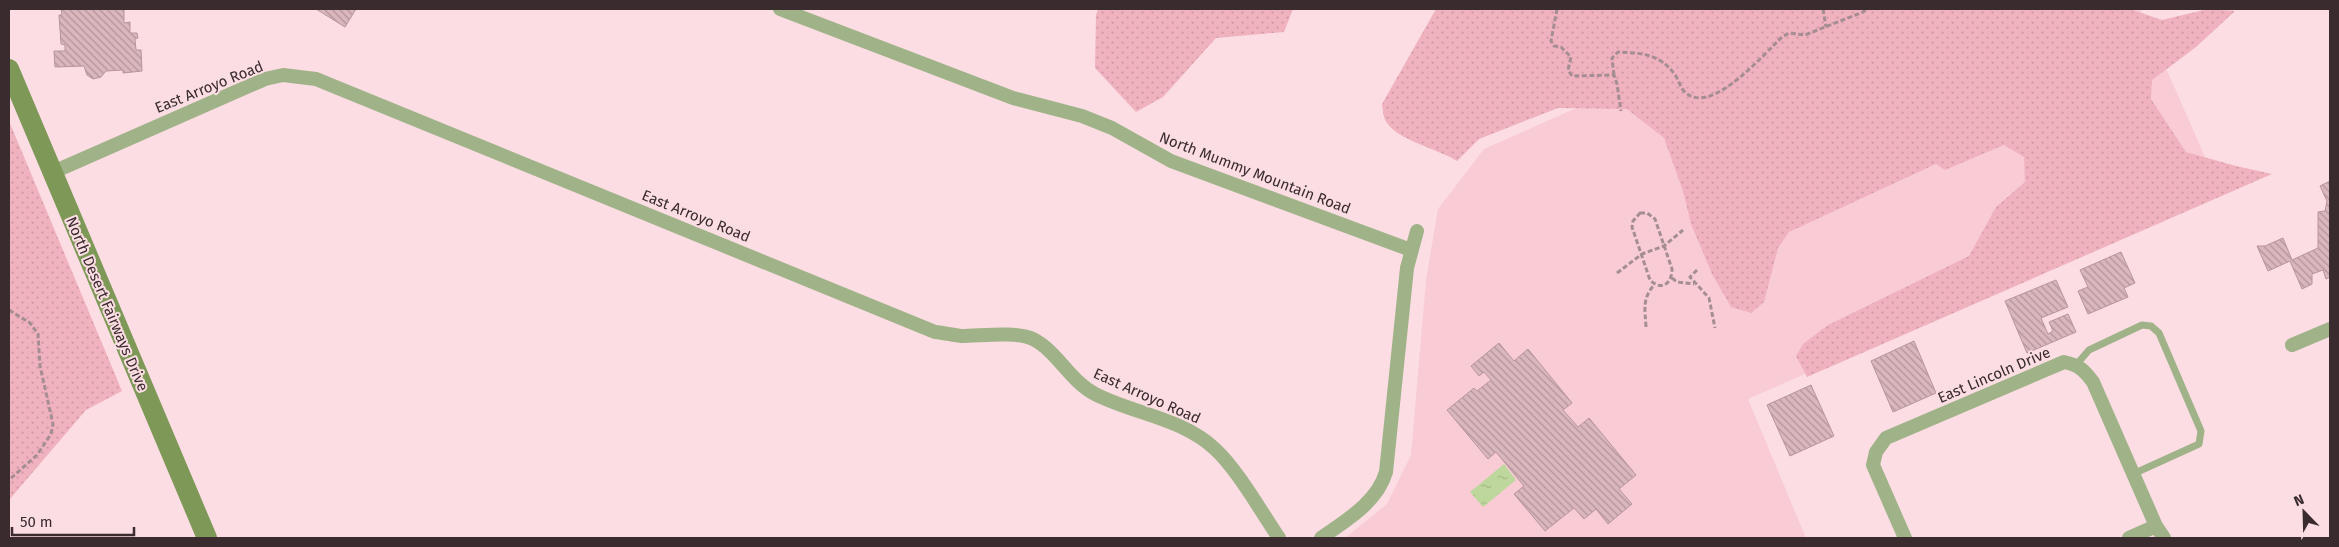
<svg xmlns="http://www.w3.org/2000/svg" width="2339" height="547" font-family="'Fira Sans',sans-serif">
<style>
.built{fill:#f9ccd5}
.grass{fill:url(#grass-dots)}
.water{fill:url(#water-ripples)}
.building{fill:url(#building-back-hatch);stroke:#b8959c}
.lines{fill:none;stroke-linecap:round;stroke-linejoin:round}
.path{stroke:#a58e93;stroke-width:3;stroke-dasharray:5 2.5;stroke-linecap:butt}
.lane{stroke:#a0b388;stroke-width:7}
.street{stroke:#a0b388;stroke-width:14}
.secondary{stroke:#7e9957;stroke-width:20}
.labels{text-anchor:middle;stroke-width:4;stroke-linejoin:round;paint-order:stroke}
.street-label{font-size:15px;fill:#392b2e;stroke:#fbdde3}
</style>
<defs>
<pattern id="grass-dots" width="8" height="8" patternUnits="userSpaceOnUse" patternTransform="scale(1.25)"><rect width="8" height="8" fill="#f0b2bf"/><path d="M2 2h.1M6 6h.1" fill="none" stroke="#cf99a4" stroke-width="1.8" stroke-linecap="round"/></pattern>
<pattern id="water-ripples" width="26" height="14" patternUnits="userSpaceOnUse" patternTransform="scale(1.25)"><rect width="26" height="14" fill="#bdd79d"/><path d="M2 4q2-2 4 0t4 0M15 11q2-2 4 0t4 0" fill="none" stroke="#a3b988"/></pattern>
<pattern id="building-back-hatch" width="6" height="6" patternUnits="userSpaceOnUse" patternTransform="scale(1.25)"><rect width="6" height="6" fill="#dab6bd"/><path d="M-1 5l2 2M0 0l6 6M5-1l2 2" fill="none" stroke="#b2949a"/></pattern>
</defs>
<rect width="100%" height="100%" fill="#fbdde3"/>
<path class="built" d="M 1800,9 L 2140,9 L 2220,191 L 1748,399 L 1806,538 L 1345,538 L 1387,504 L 1411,455 L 1426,280 L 1438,209 L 1484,149 Z"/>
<path class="grass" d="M 1098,9 L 1293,9 L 1284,32 L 1216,38 L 1163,97 L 1136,112 L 1095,68 L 1096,15 Z
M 1436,9 L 2130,9 L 2162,20 L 2208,9 L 2235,11 L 2196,47 L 2152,80 L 2151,99 L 2186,152 L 2236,166 L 2272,174 L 1807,377 L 1796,356 L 1803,344 L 1828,325 L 1969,256 L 1996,207 L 2025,182 L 2024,157 L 2004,145 L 1945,170 L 1936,164 L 1789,232 L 1778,248 L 1764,302 L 1751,313 L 1731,307 L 1712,274 L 1691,224 L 1683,191 L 1664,138 L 1627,109 L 1558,108 L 1479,139 L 1457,161 C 1438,149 1398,140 1387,123 C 1383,118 1383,110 1382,104 Z
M 9,121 L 122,391 L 86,410 L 9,500 Z"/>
<path class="water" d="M 1504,464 L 1516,480 L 1483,507 L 1470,492 Z"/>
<path class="building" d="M 61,9 L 124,9 L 124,23 L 130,22 L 130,33 L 137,33 L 138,38 L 135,39 L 136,50 L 141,50 L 142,71 L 123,73 L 123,70 L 106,71 L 101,77 L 93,79 L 87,75 L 84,66 L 55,67 L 54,51 L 65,51 L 65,45 L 61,44 L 59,15 L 62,15 Z
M 316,9 L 356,9 L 345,27 Z
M 2330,181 L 2330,277 L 2326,279 L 2323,270 L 2312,274 L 2312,284 L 2302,289 L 2290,261 L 2268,271 L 2257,246 L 2265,246 L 2283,238 L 2292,260 L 2318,248 L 2318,212 L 2325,211 L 2327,201 L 2320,186 Z
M 2121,252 L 2135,283 L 2124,288 L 2128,297 L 2088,314 L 2078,291 L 2088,287 L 2080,270 Z
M 2056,280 L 2068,307 L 2041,318 L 2048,334 L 2053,331 L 2049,322 L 2068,314 L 2076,332 L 2027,353 L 2005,301 Z
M 1914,341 L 1936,393 L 1893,412 L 1871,361 Z
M 1499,343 L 1514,361 L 1528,349 L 1572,403 L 1563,410 L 1578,427 L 1589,418 L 1636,475 L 1619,489 L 1632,504 L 1608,524 L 1596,509 L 1584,519 L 1574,508 L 1545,531 L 1514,494 L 1524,486 L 1496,452 L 1488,459 L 1447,410 L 1474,388 L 1477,391 L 1491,380 L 1484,372 L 1479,376 L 1471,366 Z
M 1811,385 L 1834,436 L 1790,456 L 1767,405 Z"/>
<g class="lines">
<path class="path" d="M 1557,9 L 1551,41 L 1554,46 L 1561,47 L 1571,57 L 1568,70 L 1572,76 L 1614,75 L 1617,84 L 1621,111
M 1823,9 L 1826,27
M 1614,75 L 1612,58 L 1618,52 C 1641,53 1661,54 1675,75 C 1679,80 1680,87 1684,91 C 1709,119 1765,53 1782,37 L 1789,33 L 1805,35 L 1863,12 L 1867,9
M 1640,213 L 1647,213 L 1655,219 L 1672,269 C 1672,283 1662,292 1650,280 L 1632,227 L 1633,221 Z
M 1697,270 L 1690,277 L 1709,298 L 1715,328
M 1617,273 L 1642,254 L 1664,246 L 1683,230
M 1672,278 L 1677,282 L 1694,284
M 9,310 L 30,323 L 38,334 L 40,366 L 53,424 L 51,434 L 37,455 L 9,480
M 1646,327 C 1645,309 1642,299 1654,285"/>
<path class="lane" d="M 2076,365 L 2089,350 L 2142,325 L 2151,326 L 2159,333 L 2201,431 L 2199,444 L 2133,474"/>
<path class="street" d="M 780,9 L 1013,98 L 1082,116 L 1112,128 L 1171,161 L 1411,250
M 51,173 L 265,79 L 283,75 L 316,79 L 935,332 C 944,333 953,335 961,336 C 981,336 1015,331 1033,339 C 1057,351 1070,381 1095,394 C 1134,414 1182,418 1215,449 C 1237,469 1262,513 1279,538
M 2292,345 L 2330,329
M 1321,538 C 1345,521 1377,503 1386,472 L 1407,268 L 1417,231
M 1905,538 L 1873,465 L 1876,452 L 1886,438 L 2064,362 C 2079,365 2084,370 2093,382 L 2156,526 L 2164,538
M 2129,538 L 2156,526"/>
<path class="secondary" d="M 9,69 L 207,538"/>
</g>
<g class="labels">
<g class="street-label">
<text transform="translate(209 87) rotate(-22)" y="5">East Arroyo Road</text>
<text transform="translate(1255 173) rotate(21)" y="5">North Mummy Mountain Road</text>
<text transform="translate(696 216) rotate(22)" y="5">East Arroyo Road</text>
<text transform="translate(107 304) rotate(67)" y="5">North Desert Fairways Drive</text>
<text transform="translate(1994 375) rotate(-23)" y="5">East Lincoln Drive</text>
<text transform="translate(1147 396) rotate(24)" y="5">East Arroyo Road</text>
</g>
</g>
<rect width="2339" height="547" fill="none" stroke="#392b2e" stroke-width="20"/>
<g transform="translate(2304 512) rotate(337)" stroke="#fbdde3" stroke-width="4" paint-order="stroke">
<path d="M0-4L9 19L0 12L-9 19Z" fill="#392b2e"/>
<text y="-8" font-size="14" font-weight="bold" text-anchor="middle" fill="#392b2e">N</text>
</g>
<path d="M12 527v8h122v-8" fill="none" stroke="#392b2e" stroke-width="2.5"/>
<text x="20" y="527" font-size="15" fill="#392b2e" stroke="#fbdde3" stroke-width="4" paint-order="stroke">50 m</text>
</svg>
